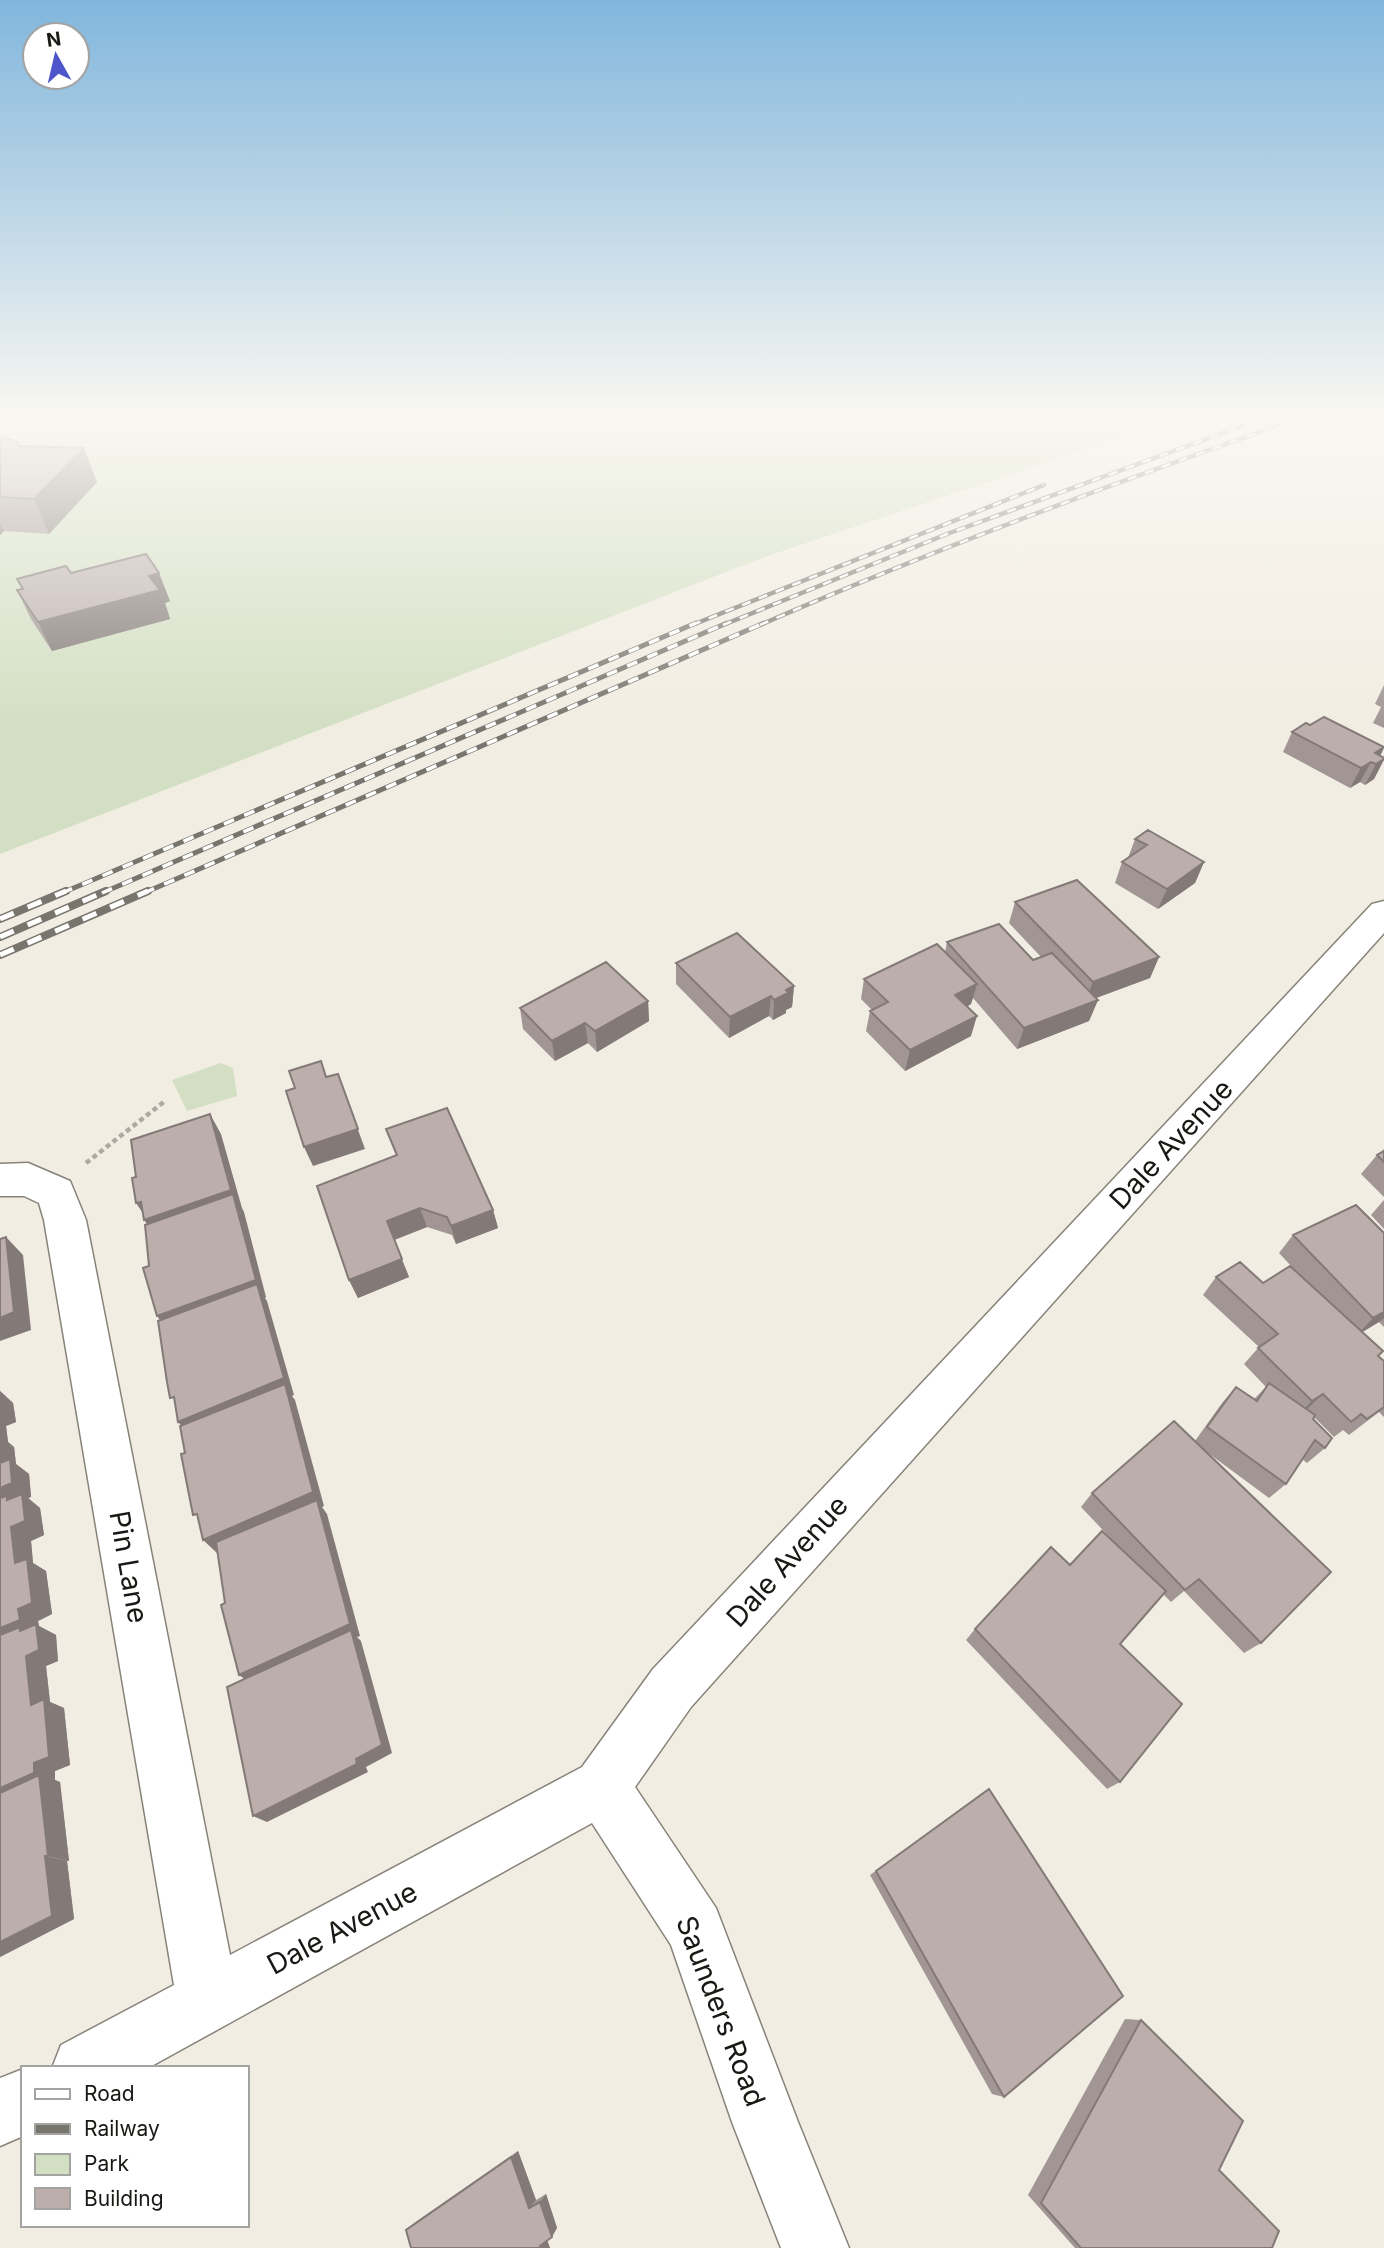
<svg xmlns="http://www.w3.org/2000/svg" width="1384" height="2248" font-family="Inter,sans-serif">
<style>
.green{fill:#d2dfc2}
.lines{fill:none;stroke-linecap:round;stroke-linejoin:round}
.street-casing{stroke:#878379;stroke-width:3}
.path{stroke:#aea9a1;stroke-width:4.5;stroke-dasharray:5 3.5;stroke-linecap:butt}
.street{fill:#fff;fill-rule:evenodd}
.rail-far2-casing{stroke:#78756e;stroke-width:4.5}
.rail-far1-casing{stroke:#78756e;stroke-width:5}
.rail-casing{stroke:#78756e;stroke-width:8}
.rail-far2{stroke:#fff;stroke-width:2.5;stroke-dasharray:9;stroke-linecap:butt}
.rail-far1{stroke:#fff;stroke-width:3.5;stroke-dasharray:11;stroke-linecap:butt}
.rail{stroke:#fff;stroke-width:5;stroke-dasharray:15;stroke-linecap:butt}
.wall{fill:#a19693}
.shaded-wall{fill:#837a78}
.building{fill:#bbaeab;stroke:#837a78;stroke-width:2}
.labels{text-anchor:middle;stroke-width:7;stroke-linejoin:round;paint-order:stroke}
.near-street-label{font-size:28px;fill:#1a1814;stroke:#fff}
</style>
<rect width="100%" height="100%" fill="#f2ede2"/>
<path class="green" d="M 0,416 L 1183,416 L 762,558 L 0,854 Z
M 221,1063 L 233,1068 L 237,1096 L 187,1111 L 172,1080 Z"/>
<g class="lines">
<g class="street-casing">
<path id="street" d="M 1384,901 L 1384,933 L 691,1707 L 635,1787 L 716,1908 L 798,2122 L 849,2248 L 781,2248 L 732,2122 L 671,1945 L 592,1823 L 148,2068 L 52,2068 L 61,2045 L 174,1985 L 44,1220 L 39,1203 L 24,1196 L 0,1196 L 0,1164 L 28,1163 L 70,1181 L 86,1220 L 230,1955 L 582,1767 L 653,1669 L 1372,904 Z
M 23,2069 L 23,2136 L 0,2146 L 0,2078 Z"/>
</g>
<path class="path" d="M 86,1163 L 165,1101"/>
<use href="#street" class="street"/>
<g class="rail-far2-casing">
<path id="rail-far2" d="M 692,625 L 1044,485
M 723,625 L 947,534 L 1269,416
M 760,625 C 939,547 1121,481 1305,416"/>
</g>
<g class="rail-far1-casing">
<path id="rail-far1" d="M 62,893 L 696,623
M 102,893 L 727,623
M 144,893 L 764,623"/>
</g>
<g class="rail-casing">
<path id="rail" d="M 0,919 L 66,891
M 0,937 L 106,891
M 0,955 L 148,891"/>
</g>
<use href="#rail-far2" class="rail-far2"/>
<use href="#rail-far1" class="rail-far1"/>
<use href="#rail" class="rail"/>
</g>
<path class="wall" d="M 0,437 L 17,441 L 20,446 L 97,482 L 49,534 L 4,531 L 0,535 Z
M 17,579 L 170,601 L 165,603 L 170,619 L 52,651 L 31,619 L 17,590 L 22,589 Z
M 1384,685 L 1384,728 L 1373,723 L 1381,707 L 1375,704 Z
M 1310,725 L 1384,747 L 1380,756 L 1384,758 L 1384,760 L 1374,779 L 1365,785 L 1360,782 L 1350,788 L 1283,752 L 1292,732 Z
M 1135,839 L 1204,862 L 1195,883 L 1158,909 L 1115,883 L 1122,862 L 1128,858 Z
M 1015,902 L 1159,957 L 1150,978 L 1096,998 L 1098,1000 L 1089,1021 L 1017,1049 L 973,998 L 971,1004 L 967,1007 L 971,1036 L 905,1071 L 866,1031 L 870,1011 L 872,1010 L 861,999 L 864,979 L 945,952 L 947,942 L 1033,960 L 1041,957 L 1009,923 Z
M 676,963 L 794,986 L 792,1007 L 786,1010 L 786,1013 L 773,1020 L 769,1016 L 729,1038 L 676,984 Z
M 648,1001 L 649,1021 L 597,1052 L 588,1043 L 555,1061 L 523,1029 L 520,1008 Z
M 386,1129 L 493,1210 L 498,1228 L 456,1244 L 452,1235 L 427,1227 L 394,1240 L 409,1277 L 358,1298 L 349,1280 L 396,1155 Z
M 1384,1149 L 1384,1197 L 1361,1174 L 1377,1155 L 1381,1153 Z
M 1384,1200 L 1384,1229 L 1371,1215 Z
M 1384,1233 L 1384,1327 L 1379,1322 L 1362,1332 L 1378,1356 L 1384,1361 L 1384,1417 L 1379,1412 L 1349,1435 L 1343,1430 L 1334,1437 L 1314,1417 L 1313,1419 L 1325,1448 L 1307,1463 L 1302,1459 L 1286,1484 L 1269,1498 L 1204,1450 L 1261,1643 L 1244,1653 L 1184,1591 L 1171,1602 L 1163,1594 L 1120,1644 L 1120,1782 L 1107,1789 L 966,1640 L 975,1629 L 1070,1565 L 1117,1545 L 1081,1507 L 1092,1493 L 1195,1441 L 1222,1403 L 1236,1387 L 1254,1399 L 1266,1387 L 1244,1364 L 1259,1347 L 1203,1295 L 1216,1277 L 1263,1283 L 1291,1266 L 1279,1253 L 1293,1235 Z
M 0,1391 L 13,1403 L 16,1422 L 6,1426 L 8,1442 L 14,1447 L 16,1464 L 29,1474 L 31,1497 L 28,1498 L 40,1508 L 44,1535 L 31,1541 L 33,1563 L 46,1571 L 52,1614 L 38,1621 L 39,1626 L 56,1635 L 58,1661 L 46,1666 L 50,1702 L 64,1708 L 70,1765 L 55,1771 L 55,1780 L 60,1782 L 69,1861 L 67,1861 L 74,1919 L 0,1957 Z
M 989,1789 L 1004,2097 L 992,2094 L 870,1875 Z
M 1125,2019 L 1141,2020 L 1219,2170 L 1272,2248 L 1075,2248 L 1028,2195 Z
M 518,2151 L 536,2200 L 546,2194 L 557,2228 L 547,2241 L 550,2248 L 411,2248 L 406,2230 L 417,2221 Z"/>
<path class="shaded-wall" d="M 84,448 L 97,482 L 49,534 L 34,499 Z
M 0,523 L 4,531 L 0,535 Z
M 159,573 L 170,601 L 165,603 L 170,619 L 52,651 L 38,622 L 149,576 Z
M 1384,748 L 1376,764 L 1371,762 L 1360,782 L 1350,788 L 1361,768 L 1375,753 Z
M 1384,759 L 1374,779 L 1365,785 L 1376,764 Z
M 1204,862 L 1195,883 L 1158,909 L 1167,889 Z
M 1159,957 L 1150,978 L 1085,1002 L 1093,982 Z
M 977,984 L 971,1004 L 950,1016 L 955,995 Z
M 794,986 L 792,1007 L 786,1010 L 786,1013 L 773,1020 L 774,1000 L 786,990 Z
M 771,996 L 769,1016 L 729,1038 L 730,1017 Z
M 1098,1000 L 1089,1021 L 1017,1049 L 1024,1028 Z
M 648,1001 L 649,1021 L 597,1052 L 595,1031 Z
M 977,1016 L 971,1036 L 905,1071 L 910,1050 Z
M 585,1023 L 588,1043 L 555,1061 L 552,1041 Z
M 345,1094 L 365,1149 L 313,1166 L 304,1147 Z
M 210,1114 L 221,1134 L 242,1208 L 244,1212 L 266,1297 L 265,1298 L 267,1301 L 294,1395 L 292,1396 L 295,1400 L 324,1506 L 322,1507 L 327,1514 L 360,1636 L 357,1637 L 361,1641 L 392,1753 L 366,1767 L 368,1772 L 267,1822 L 253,1816 L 253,1685 L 239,1675 L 319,1508 L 217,1553 L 203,1540 L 192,1437 L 178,1422 L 170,1333 L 157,1316 L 157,1238 L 144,1220 L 147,1219 L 136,1203 Z
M 420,1208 L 427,1227 L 394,1240 L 409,1277 L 358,1298 L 349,1280 L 387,1221 Z
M 493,1210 L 498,1228 L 456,1244 L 451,1226 Z
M 6,1237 L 23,1255 L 31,1330 L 0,1341 L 0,1318 Z
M 1384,1312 L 1384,1318 L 1379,1322 L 1356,1336 L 1373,1318 Z
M 0,1391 L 13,1403 L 16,1422 L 6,1426 L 8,1442 L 14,1447 L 16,1464 L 29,1474 L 31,1497 L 28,1498 L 40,1508 L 44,1535 L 31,1541 L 33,1563 L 46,1571 L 52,1614 L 38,1621 L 39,1626 L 56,1635 L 58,1661 L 46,1666 L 50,1702 L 64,1708 L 70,1765 L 55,1771 L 55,1780 L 60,1782 L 69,1861 L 48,1856 L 0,1805 L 0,1788 L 31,1705 L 0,1648 L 0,1628 L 15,1563 L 0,1513 Z
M 1323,1394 L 1306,1410 L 1296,1417 L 1312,1401 Z
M 45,1856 L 67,1861 L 74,1919 L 0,1957 L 0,1942 Z
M 518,2151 L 536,2200 L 529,2208 L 511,2157 Z
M 546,2194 L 557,2228 L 552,2237 L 540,2202 Z
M 546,2237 L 550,2248 L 540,2248 L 540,2246 Z"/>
<path class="building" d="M 0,437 L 17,441 L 19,446 L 84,448 L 34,499 L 0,497 Z
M 146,554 L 159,573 L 149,576 L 160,590 L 38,622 L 17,590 L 23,589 L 17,579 L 66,566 L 71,573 Z
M 1324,717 L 1384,747 L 1375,753 L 1384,758 L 1384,759 L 1376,764 L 1371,762 L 1361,768 L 1292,732 L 1306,723 L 1310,725 Z
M 1148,830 L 1204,862 L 1167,889 L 1122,862 L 1147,845 L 1135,839 Z
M 1077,880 L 1159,957 L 1093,982 L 1015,902 Z
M 999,924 L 1033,960 L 1052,953 L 1098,1000 L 1024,1028 L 947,942 Z
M 737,933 L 794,986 L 786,990 L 788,993 L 774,1000 L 771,996 L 730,1017 L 676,963 Z
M 937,944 L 977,984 L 955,995 L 977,1016 L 910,1050 L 870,1011 L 888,1002 L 864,979 Z
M 606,962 L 648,1001 L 595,1031 L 585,1023 L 552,1041 L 520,1008 Z
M 321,1061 L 326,1077 L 338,1074 L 358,1129 L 304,1147 L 286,1091 L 295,1088 L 289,1071 Z
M 447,1108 L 493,1210 L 451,1226 L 447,1217 L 420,1208 L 387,1221 L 402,1259 L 349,1280 L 317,1186 L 397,1155 L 386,1129 Z
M 210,1114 L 231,1190 L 144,1220 L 141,1202 L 136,1203 L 132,1178 L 136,1177 L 131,1140 Z
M 1384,1151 L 1384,1162 L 1377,1155 Z
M 233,1194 L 256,1280 L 157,1316 L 143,1268 L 149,1266 L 145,1225 Z
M 1356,1205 L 1384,1233 L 1384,1312 L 1373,1318 L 1293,1235 Z
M 6,1237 L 14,1312 L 0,1318 L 0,1239 Z
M 1240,1262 L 1263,1283 L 1290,1266 L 1383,1351 L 1378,1356 L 1384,1361 L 1384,1407 L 1367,1419 L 1361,1414 L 1351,1422 L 1323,1394 L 1312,1401 L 1258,1348 L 1278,1334 L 1216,1277 Z
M 257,1284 L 284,1378 L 178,1422 L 174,1397 L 170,1398 L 167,1382 L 158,1321 Z
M 1269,1383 L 1315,1415 L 1313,1419 L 1332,1438 L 1325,1448 L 1315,1440 L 1286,1484 L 1207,1427 L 1236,1387 L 1257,1401 Z
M 285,1384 L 313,1492 L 203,1540 L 197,1514 L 193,1515 L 181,1454 L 185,1453 L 180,1426 Z
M 1174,1421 L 1331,1572 L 1261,1643 L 1199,1579 L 1185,1590 L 1092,1493 Z
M 10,1459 L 12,1483 L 0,1488 L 0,1463 Z
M 22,1494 L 25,1521 L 11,1527 L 15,1563 L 27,1559 L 32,1603 L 18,1609 L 20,1620 L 0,1628 L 0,1498 L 7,1496 L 7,1500 Z
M 317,1500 L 350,1624 L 239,1675 L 221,1605 L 225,1603 L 216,1542 Z
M 1102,1531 L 1166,1591 L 1120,1644 L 1182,1704 L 1120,1782 L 975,1629 L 1051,1547 L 1070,1565 Z
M 36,1624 L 39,1650 L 26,1656 L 31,1705 L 44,1699 L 49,1757 L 34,1763 L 34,1773 L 0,1788 L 0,1635 L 20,1627 L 20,1631 Z
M 351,1630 L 382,1745 L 356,1759 L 357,1764 L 253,1816 L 227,1687 Z
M 39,1775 L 48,1856 L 45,1856 L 52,1916 L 0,1942 L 0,1793 Z
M 989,1789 L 1123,1996 L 1004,2097 L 876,1871 Z
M 1141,2020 L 1243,2121 L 1219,2170 L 1279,2231 L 1272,2248 L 1081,2248 L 1041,2203 Z
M 511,2157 L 529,2208 L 540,2202 L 552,2237 L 540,2246 L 540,2248 L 411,2248 L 406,2230 Z"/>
<linearGradient id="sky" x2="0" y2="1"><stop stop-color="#81b6dc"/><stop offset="0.57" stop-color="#f9f7f2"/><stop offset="1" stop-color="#f9f7f2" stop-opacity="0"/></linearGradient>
<rect width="1384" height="731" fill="url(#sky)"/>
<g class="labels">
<g class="near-street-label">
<text transform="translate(1171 1144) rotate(-47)" y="10">Dale Avenue</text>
<text transform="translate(787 1561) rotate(-48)" y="10">Dale Avenue</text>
<text transform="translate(129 1567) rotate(80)" y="10">Pin Lane</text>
<text transform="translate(342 1928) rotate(-28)" y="10">Dale Avenue</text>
<text transform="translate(721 2011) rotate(69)" y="10">Saunders Road</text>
</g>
</g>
<rect x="21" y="2066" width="228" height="161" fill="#ffffff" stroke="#a3a3a1" stroke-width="2"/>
<rect x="35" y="2089" width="35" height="10" fill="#ffffff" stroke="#a3a3a1" stroke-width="2"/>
<text x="84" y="2101" font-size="21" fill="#1a1814">Road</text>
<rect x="35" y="2124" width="35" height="10" fill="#78756e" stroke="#a3a3a1" stroke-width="2"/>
<text x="84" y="2136" font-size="21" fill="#1a1814">Railway</text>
<rect x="35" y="2154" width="35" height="21" fill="#d2dfc2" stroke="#a3a3a1" stroke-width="2"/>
<text x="84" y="2171" font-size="21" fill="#1a1814">Park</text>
<rect x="35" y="2188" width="35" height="21" fill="#bbaeab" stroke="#a3a3a1" stroke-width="2"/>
<text x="84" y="2206" font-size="21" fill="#1a1814">Building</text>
<g transform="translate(56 56) rotate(352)"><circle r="33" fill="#ffffff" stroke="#a3a3a1" stroke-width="2"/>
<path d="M0-5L12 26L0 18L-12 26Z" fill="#4e54ca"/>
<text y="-10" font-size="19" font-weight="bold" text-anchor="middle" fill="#1a1814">N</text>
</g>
</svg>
